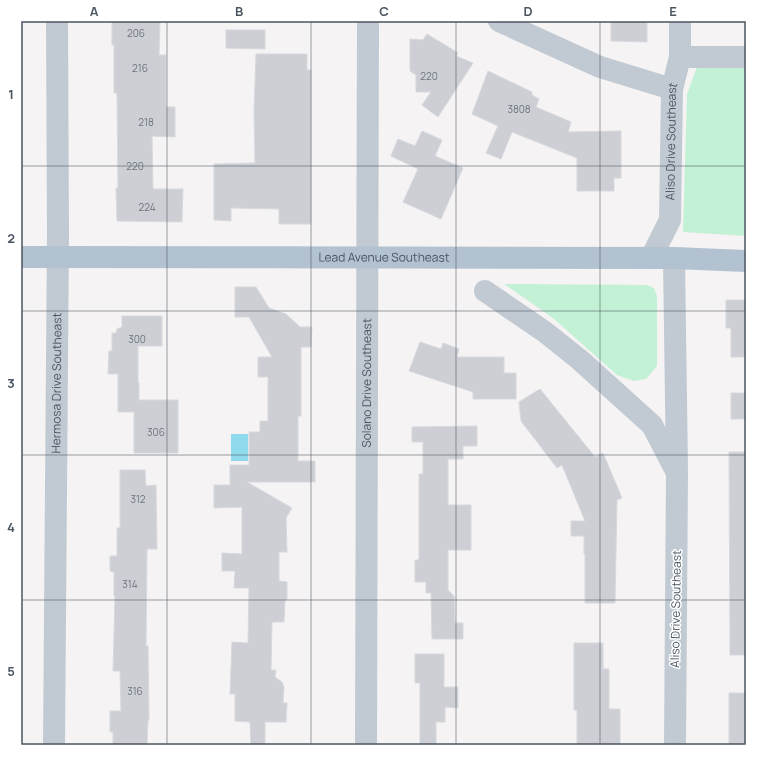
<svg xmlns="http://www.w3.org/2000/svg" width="767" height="766" font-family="Manrope,sans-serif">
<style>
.green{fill:#c3f1d5}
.water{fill:#90daee}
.building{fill:#cdcfd5;stroke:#d7d9de}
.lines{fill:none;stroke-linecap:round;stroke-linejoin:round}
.minor{stroke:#c1cad2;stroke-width:22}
.major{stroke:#b3c2d1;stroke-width:22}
.grid{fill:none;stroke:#4a5661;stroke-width:1;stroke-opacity:0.55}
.labels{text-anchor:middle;stroke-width:3;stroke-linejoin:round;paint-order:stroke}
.number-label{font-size:10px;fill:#6b747e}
.street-label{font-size:12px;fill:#4a5661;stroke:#fff}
.neatline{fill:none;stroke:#4a5661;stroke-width:1.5}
.grid-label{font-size:13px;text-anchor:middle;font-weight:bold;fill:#4a5661}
</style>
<rect width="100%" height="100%" fill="#f5f3f3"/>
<path class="green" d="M 697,67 L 746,67 L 746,236 L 683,232 L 687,94 Z
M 504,284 L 647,285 L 654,288 L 657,296 L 657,366 L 646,379 L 634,381 L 617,375 L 553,318 Z"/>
<path class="water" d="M 231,434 L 248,434 L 248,461 L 231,461 Z"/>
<path class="building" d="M 112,21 L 160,21 L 159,55 L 166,55 L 166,107 L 175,107 L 175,137 L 152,136 L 153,189 L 183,189 L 182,222 L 117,221 L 116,188 L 118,188 L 117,93 L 114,93 L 114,45 L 112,45 Z
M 611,21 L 647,21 L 647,42 L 611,41 Z
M 226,30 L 265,30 L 265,49 L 226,48 Z
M 427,34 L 458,53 L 456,56 L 473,63 L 438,117 L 422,105 L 431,92 L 416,92 L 416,75 L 410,71 L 410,39 L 423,40 Z
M 256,54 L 307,54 L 307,70 L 311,70 L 311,224 L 279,224 L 279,209 L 231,208 L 231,221 L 214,220 L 214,164 L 255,163 L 254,110 Z
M 488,71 L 532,92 L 532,95 L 539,99 L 536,107 L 571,122 L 568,132 L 621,131 L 621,178 L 614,178 L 614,191 L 577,191 L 577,158 L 512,132 L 501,159 L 486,153 L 498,126 L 472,114 Z
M 422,131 L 442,140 L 435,156 L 463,168 L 441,219 L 403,202 L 418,169 L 391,156 L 398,139 L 415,146 Z
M 235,287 L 256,287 L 269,308 L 286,314 L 300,327 L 312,327 L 311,347 L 301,347 L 301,416 L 298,416 L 298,461 L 315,461 L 315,482 L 247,482 L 292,508 L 286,518 L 287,552 L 279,552 L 279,581 L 287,582 L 287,600 L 285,600 L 284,622 L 272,622 L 271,670 L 276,670 L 275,677 L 282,682 L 284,687 L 283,703 L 287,703 L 286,722 L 265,722 L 265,745 L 251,745 L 250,722 L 235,721 L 235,694 L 230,694 L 232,642 L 248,643 L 249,588 L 234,588 L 235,571 L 222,571 L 222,553 L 242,554 L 242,507 L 214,508 L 214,485 L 230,485 L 230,465 L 249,465 L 249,432 L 260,432 L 260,421 L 268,421 L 268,377 L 258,377 L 258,357 L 272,357 L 249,317 L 235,317 Z
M 726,300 L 746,300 L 746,357 L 731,357 L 731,328 L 726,328 Z
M 122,316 L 162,316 L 162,346 L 138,346 L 138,383 L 139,383 L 139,400 L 178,400 L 178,453 L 134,453 L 134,412 L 118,412 L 118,374 L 108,374 L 109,351 L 112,351 L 112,333 L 116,333 L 117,329 L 122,327 Z
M 420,342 L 441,349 L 443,343 L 459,349 L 457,357 L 504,357 L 504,373 L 516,373 L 516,399 L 473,399 L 473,392 L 409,371 Z
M 540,389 L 595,457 L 603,453 L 622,498 L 617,500 L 615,603 L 585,603 L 585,554 L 584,554 L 584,536 L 571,536 L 571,521 L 585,521 L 562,465 L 557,468 L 521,421 L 519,402 Z
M 731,393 L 746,393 L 746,419 L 731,419 Z
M 477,426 L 477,446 L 463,446 L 463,459 L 448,459 L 448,505 L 471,505 L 471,550 L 448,550 L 448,590 L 454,596 L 455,623 L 463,623 L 463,639 L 432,639 L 431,593 L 426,593 L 426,582 L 415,582 L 415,560 L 419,560 L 419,474 L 423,474 L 423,442 L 412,442 L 412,427 Z
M 729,452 L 746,452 L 746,655 L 730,655 Z
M 120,470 L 145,470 L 146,486 L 156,485 L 157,549 L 147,549 L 146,646 L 148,646 L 149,720 L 148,720 L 147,745 L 113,745 L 113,732 L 110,732 L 110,711 L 121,711 L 120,671 L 113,671 L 115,596 L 114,596 L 114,572 L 110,571 L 110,556 L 117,556 L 117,528 L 120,528 Z
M 574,643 L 603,643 L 603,669 L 609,669 L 609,709 L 620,709 L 620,745 L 577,745 L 577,710 L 574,710 Z
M 415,654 L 444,654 L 444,687 L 458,687 L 458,708 L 445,707 L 445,722 L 436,722 L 436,745 L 420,745 L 420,683 L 415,683 Z
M 729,693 L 746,693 L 746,745 L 729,745 Z"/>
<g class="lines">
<g class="minor">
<path d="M 499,21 L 600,67 L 672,89"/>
<path d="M 680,57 L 746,57"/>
<path id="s1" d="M 651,258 L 670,220 L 672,89 L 680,57 L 680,21"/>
<path d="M 674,258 L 677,469"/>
<path d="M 485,291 L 545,332 L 580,360 L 652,425 L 677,473 L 675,745"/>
<path id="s2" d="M 54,745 L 58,234 L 57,21"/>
<path id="s3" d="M 366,745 L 368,21"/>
</g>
<path class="major" id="s4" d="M 21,257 L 674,258 L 746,261"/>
</g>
<path class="grid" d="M 167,21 L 167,745M 311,21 L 311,745M 456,21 L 456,745M 600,21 L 600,745M 21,166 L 746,166M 21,311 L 746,311M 21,455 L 746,455M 21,600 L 746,600"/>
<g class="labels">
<g class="number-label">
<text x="136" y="37">206</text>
<text x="140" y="72">216</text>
<text x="429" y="80">220</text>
<text x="519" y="113">3808</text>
<text x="146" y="126">218</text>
<text x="135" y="170">220</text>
<text x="147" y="211">224</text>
<text x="137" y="343">300</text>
<text x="156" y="436">306</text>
<text x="138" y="503">312</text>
<text x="130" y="588">314</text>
<text x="135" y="695">316</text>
</g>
<g class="street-label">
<text dy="4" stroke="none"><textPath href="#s1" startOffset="121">Aliso Drive Southeast</textPath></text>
<text dy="4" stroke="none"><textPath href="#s4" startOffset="363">Lead Avenue Southeast</textPath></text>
<text dy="4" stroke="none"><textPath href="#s2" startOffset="362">Hermosa Drive Southeast</textPath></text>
<text dy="4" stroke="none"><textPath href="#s3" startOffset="362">Solano Drive Southeast</textPath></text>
<text transform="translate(676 609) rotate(-89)" y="4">Aliso Drive Southeast</text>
</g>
</g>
<rect width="767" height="766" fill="none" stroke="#ffffff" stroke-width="44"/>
<rect x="22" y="22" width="723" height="722" class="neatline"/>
<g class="grid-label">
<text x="94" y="16">A</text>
<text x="239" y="16">B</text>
<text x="384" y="16">C</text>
<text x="528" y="16">D</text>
<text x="673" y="16">E</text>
<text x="11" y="99">1</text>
<text x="11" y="243">2</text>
<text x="11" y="388">3</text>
<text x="11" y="532">4</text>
<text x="11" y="676">5</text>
</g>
</svg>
